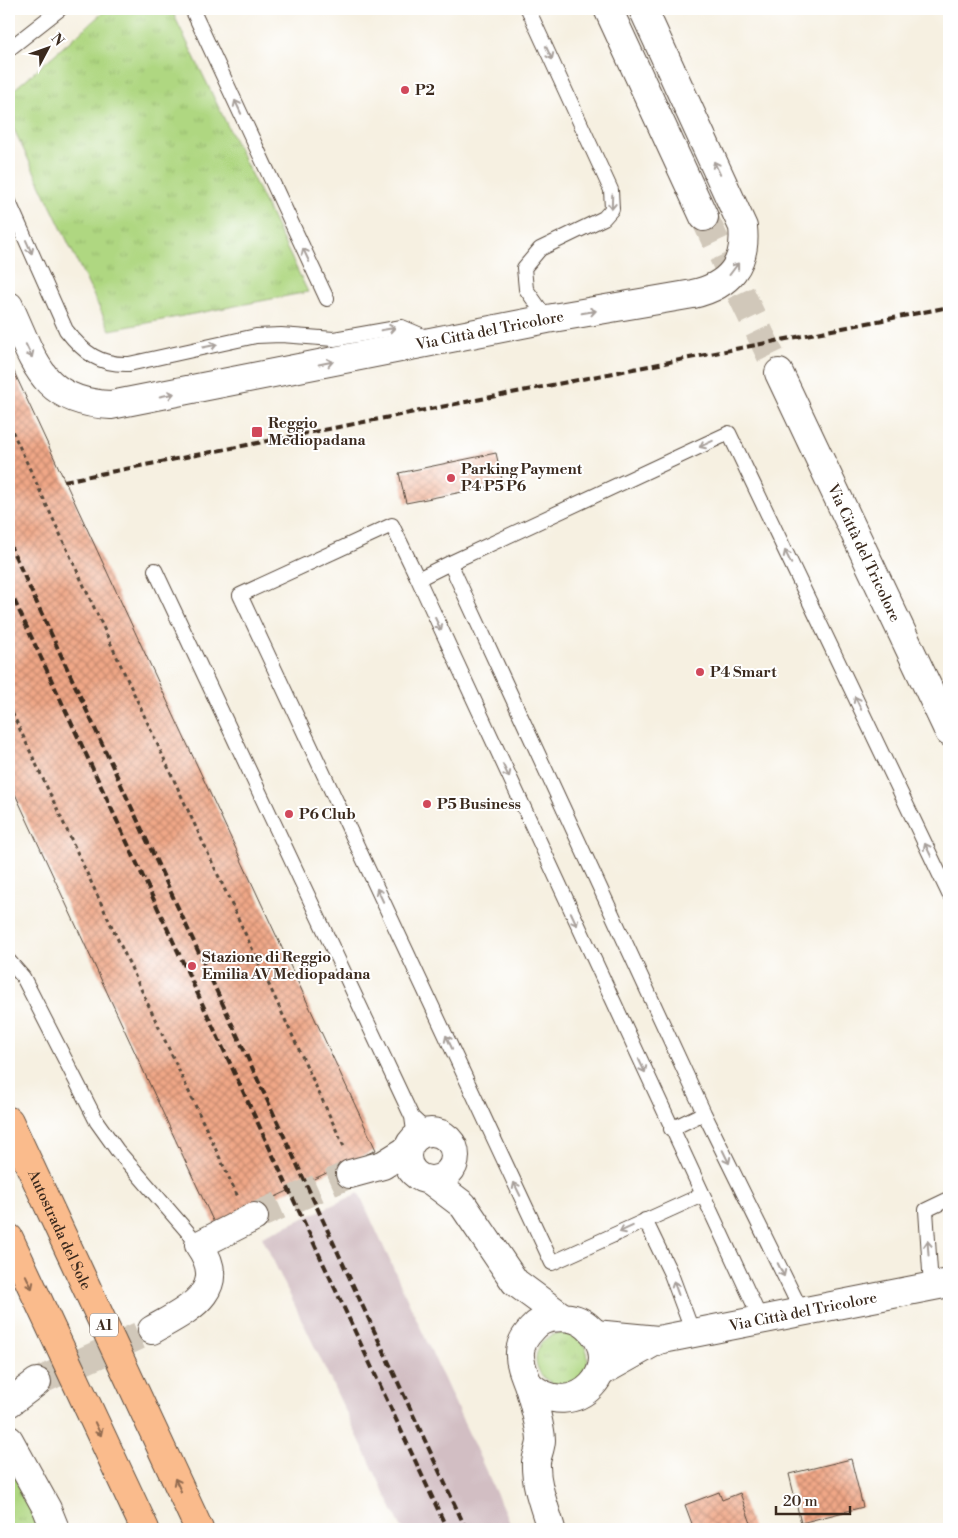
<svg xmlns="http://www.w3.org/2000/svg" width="958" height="1538" font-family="'Libre Bodoni',serif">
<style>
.railway{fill:#d2bec3}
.grass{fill:url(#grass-tufts);stroke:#758050}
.building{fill:url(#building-cross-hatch)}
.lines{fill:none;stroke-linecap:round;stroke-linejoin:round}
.minor-tunnel{stroke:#d1c8ba;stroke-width:28;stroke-dasharray:28 14;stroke-linecap:butt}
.service-casing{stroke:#57483b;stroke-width:16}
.minor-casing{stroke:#57483b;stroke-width:30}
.motorway-casing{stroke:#57483b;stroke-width:30}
.path{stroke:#57483b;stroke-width:3;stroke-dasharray:4 4;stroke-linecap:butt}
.service{stroke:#fff;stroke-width:14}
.minor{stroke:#fff;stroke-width:28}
.motorway{stroke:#fabb8c;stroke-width:28}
.rail{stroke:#3b2a1e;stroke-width:4;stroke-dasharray:8 4;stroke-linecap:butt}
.oneway{stroke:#a79f9a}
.oneway2{stroke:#916b50}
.poi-dot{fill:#d1495b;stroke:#fff;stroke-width:2}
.labels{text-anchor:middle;stroke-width:4;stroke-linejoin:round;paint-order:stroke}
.shield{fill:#fff;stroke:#766a62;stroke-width:1}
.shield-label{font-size:14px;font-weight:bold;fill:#3b2a1e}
.poi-label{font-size:15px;font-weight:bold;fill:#3b2a1e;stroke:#fff;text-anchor:start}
.street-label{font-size:15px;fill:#3b2a1e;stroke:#fff}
</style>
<defs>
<pattern id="grass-tufts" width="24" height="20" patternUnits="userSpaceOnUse" patternTransform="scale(1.25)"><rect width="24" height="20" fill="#afd781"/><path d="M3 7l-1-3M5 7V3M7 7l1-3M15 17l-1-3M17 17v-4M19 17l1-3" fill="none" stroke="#97b96f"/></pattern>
<pattern id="building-cross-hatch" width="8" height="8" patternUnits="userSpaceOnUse" patternTransform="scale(1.25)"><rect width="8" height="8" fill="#f0a787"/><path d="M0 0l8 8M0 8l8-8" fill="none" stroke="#c4886e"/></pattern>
</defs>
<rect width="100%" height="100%" fill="#fff"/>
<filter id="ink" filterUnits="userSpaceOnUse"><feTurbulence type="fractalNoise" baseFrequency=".02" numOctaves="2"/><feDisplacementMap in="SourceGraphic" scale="10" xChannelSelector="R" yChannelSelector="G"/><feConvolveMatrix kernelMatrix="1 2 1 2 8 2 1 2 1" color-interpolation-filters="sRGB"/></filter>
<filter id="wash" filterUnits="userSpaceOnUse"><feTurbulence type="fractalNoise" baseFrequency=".0096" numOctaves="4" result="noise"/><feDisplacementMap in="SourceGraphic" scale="20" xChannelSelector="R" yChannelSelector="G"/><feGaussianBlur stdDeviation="1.12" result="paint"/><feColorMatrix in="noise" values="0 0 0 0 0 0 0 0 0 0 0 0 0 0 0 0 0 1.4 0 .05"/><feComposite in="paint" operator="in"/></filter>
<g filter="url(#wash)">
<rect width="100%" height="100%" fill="#f6f0e1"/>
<path class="railway" d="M 359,1193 L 512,1528 L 512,1529 L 402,1529 L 262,1237 Z"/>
<path class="grass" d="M 107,9 L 171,9 L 308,292 L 110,330 L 9,119 L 9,94 Z
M536 1359a26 26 0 1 1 52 0a26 26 0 1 1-52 0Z
M 9,1440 L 55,1529 L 9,1529 Z"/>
<g id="blocks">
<path class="building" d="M 9,361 L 376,1150 L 215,1225 L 9,781 Z
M 496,453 L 503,484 L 406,503 L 399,473 Z
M 851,1459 L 863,1507 L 801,1523 L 789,1474 Z
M 719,1492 L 722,1500 L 740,1493 L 753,1529 L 694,1529 L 685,1505 Z"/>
</g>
</g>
<g filter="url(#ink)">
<use href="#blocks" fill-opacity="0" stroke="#57483b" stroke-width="1"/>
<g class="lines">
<path class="minor-tunnel" d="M 704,217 L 779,373
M 254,1217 L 350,1174
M 37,1382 L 152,1330"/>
<g class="service-casing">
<path id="service" d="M 192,9 L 327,299
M 528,9 L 611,190 L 612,209 L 604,218 L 540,249 L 524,268 L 526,289 L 547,319
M 9,49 L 60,9
M 9,202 L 66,330 C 84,353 99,365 129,364 L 256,336 L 281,335 L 334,339 L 402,327 L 428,338
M 450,563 L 418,579 L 392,525 L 240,595 L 552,1263 L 702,1195
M 155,570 L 412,1117
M 418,579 L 761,1320
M 9,961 L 23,977 L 97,1122 L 117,1150 L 199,1245
M 671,1129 L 704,1113
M 415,1138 L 412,1117 L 428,1132
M 645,1220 L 671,1274 L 693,1333
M 931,1286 L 926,1210 L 949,1199
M 802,1312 L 704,1113 L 450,563 L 729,433 L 949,894"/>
</g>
<g class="minor-casing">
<g id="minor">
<path d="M 608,9 L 704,217"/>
<path id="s1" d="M 9,306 C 35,362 41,402 111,405 L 547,319 L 693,294 C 729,286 747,264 743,227 L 643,9"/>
<path id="s2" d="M 779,373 L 949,732"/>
<circle cx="431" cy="1156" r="24"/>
<path d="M 350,1174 L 383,1165 L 407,1150"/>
<path d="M 430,1180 L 463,1205 L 515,1282 L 561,1316"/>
<path d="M 152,1330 C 187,1310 231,1291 199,1245 L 254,1217"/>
<path id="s3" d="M 595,1334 L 658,1340 L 949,1283"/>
<path d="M 601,1372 L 658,1340"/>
<path d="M 528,1384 C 575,1428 631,1363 587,1326 C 577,1317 564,1316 551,1318 C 544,1319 537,1323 532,1329 C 513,1348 520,1363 528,1384 C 532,1396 541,1429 541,1440 C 541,1447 537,1455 536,1462 C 535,1485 545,1508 551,1529"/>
<path d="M 9,1403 L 37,1382"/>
<path d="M 9,1440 L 47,1509 L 55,1529"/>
</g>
</g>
<g class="motorway-casing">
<g id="motorway">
<path id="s4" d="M 9,1121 L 199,1529"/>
<path d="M 9,1238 L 145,1529"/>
</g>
</g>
<path class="path" d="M 9,424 L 345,1149
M 9,706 L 238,1197"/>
<use href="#service" class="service"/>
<use href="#minor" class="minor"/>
<use href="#motorway" class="motorway"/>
<path class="rail" d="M 64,481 L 949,307
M 9,543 L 466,1529
M 9,589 L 447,1529"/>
</g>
<defs><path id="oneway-shaft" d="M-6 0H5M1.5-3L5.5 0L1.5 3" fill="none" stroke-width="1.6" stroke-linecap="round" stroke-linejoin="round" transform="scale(1.25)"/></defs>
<g class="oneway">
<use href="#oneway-shaft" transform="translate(549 53) rotate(65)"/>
<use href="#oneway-shaft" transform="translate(238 107) rotate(-115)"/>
<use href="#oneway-shaft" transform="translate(717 168) rotate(-115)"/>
<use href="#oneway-shaft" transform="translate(612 202) rotate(92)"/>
<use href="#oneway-shaft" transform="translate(29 247) rotate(66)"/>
<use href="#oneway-shaft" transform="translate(306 255) rotate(-115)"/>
<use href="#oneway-shaft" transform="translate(734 269) rotate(-53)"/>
<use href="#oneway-shaft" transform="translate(589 312) rotate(-10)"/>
<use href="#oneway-shaft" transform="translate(388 329) rotate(-10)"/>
<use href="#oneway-shaft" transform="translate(210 346) rotate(-12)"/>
<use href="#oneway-shaft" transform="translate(29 351) rotate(65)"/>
<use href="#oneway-shaft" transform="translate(326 363) rotate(-11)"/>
<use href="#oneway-shaft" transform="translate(167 395) rotate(-11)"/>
<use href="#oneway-shaft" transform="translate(706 444) rotate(155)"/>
<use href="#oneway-shaft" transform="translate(788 557) rotate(-116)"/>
<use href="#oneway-shaft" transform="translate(438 624) rotate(65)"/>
<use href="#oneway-shaft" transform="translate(858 703) rotate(-116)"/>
<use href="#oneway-shaft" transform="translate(506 771) rotate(65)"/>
<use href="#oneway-shaft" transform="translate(928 850) rotate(-116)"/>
<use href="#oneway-shaft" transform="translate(380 895) rotate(-115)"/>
<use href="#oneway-shaft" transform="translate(574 919) rotate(65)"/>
<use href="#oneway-shaft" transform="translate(449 1042) rotate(-115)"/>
<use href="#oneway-shaft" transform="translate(642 1066) rotate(65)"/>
<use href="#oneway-shaft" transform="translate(726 1157) rotate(64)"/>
<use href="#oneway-shaft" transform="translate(517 1189) rotate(-116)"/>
<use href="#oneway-shaft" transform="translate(626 1229) rotate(155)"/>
<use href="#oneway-shaft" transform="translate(928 1248) rotate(-94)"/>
<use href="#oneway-shaft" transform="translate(781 1270) rotate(64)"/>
<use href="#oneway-shaft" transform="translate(676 1288) rotate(-110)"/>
</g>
<g class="oneway2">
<use href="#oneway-shaft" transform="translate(29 1282) rotate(65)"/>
<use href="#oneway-shaft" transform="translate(98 1429) rotate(65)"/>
<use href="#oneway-shaft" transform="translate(178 1485) rotate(-115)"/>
</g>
</g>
<g class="poi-dot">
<circle cx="405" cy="90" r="5"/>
<rect x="251" y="426" width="12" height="12" rx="2.5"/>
<circle cx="451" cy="478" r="5"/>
<circle cx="700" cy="672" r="5"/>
<circle cx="427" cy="804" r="5"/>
<circle cx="289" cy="814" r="5"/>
<circle cx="192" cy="966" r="5"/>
</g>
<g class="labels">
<rect class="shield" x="90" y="1313.5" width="28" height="23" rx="4"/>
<g class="shield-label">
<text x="104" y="1330">A1</text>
</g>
<g class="poi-label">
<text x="415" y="95">P2</text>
<text x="268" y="428">Reggio<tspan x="268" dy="17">Mediopadana</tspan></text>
<text x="461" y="474">Parking Payment<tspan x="461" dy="17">P4 P5 P6</tspan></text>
<text x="710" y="677">P4 Smart</text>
<text x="437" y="809">P5 Business</text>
<text x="299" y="819">P6 Club</text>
<text x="202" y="962">Stazione di Reggio<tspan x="202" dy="17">Emilia AV Mediopadana</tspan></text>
</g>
<g class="street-label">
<text dy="5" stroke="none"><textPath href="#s1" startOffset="540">Via Città del Tricolore</textPath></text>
<text dy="5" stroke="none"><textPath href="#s2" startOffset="199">Via Città del Tricolore</textPath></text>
<text dy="5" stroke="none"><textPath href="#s4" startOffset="120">Autostrada del Sole</textPath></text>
<text dy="5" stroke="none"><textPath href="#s3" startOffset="211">Via Città del Tricolore</textPath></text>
</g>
</g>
<rect width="958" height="1538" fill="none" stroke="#fff" stroke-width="30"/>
<g transform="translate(48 48) rotate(49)" stroke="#ffffff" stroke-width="4" paint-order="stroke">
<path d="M0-4L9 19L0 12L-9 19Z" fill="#3b2a1e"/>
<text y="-8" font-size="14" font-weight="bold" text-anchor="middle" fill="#3b2a1e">N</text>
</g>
<path d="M776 1506v8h74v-8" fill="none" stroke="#3b2a1e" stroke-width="2.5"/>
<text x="783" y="1506" font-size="15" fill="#3b2a1e" stroke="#ffffff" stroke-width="4" paint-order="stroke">20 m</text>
</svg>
